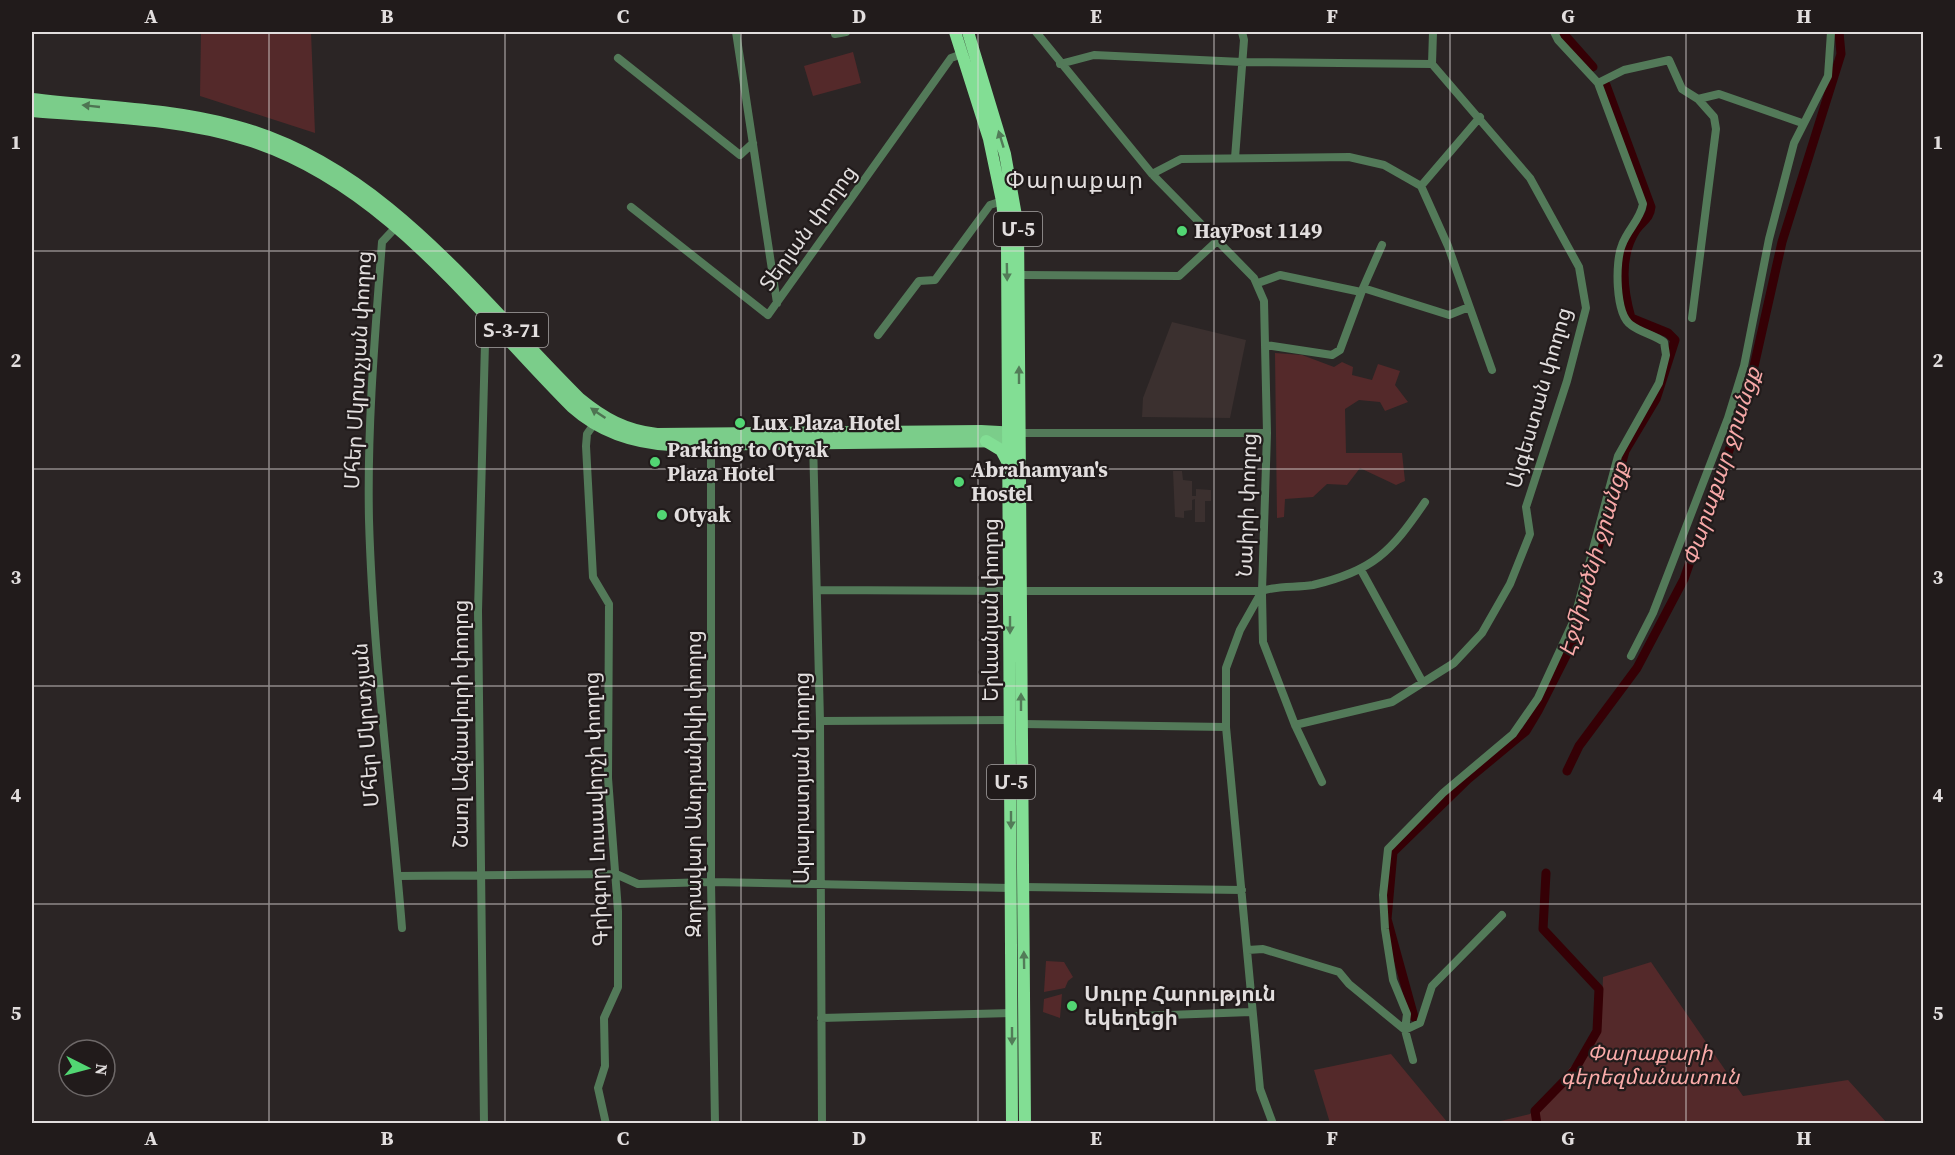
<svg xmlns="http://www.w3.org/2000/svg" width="1955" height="1155" font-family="'Source Serif 4','Noto Sans Armenian',serif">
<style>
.built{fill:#3b302f}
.green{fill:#54292a}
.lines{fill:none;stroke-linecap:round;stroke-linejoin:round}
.canal{stroke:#350005;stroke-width:9}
.minor{stroke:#537a59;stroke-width:8}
.primary{stroke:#7bcd8a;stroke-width:12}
.trunk{stroke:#82de94;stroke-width:12}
.oneway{fill:#4e7452}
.oneway2{fill:#527c58}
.grid{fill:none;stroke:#e2dede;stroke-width:1.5;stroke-opacity:0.55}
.poi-dot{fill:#52d673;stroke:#211b1b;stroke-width:2}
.labels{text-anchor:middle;stroke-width:4.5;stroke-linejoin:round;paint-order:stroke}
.shield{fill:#211b1b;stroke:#a8a4a4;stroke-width:1.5}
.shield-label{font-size:20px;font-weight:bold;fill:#e2dede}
.street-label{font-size:21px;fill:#e2dede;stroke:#211b1b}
.poi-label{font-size:21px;font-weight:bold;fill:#e2dede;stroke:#211b1b;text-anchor:start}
.park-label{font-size:21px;font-style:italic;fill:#faaba9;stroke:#211b1b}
.water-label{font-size:22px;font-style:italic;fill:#f8a9a8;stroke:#211b1b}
.quarter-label{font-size:24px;letter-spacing:1.5px;fill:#e2dede;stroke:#211b1b}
.neatline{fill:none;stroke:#e2dede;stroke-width:2}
.grid-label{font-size:20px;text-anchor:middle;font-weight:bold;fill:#e2dede}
</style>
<rect width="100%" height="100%" fill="#2b2525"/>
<path class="built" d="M 1172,322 L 1246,340 L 1230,418 L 1142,417 L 1143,398 Z
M 1173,471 L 1182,471 L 1183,480 L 1192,481 L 1192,496 L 1196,496 L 1196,489 L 1211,490 L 1211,501 L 1205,501 L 1205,522 L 1195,522 L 1195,499 L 1192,500 L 1192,510 L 1184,511 L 1184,518 L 1175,517 Z"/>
<path class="green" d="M 201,32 L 311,32 L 315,133 L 200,96 Z
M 853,52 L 861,83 L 813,96 L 804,66 Z
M 1275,353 L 1302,355 L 1334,367 L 1342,362 L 1353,367 L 1352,375 L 1372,380 L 1378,364 L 1400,371 L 1395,385 L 1408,402 L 1385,411 L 1380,402 L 1359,400 L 1345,409 L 1346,453 L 1402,453 L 1405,481 L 1396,485 L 1360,468 L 1347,485 L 1327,484 L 1313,497 L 1285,499 L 1284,517 L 1277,518 Z
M 1046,961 L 1064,962 L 1073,977 L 1068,981 L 1065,988 L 1044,992 Z
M 1651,962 L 1743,1096 L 1848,1080 L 1887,1123 L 1492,1123 L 1530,1114 L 1601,1032 L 1603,977 Z
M 1062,994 L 1060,1018 L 1043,1012 L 1044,999 Z
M 1391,1054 L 1448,1123 L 1330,1123 L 1314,1070 Z"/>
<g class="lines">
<path class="canal" d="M 1562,32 L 1593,67
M 1567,771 L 1579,746 L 1637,668 L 1684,579 L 1746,402 L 1782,242 L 1841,54 L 1839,32
M 1414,1017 L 1387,919 L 1393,852 L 1468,779 L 1526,731 L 1538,711 L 1571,646 L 1625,451 L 1656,399 L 1675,340 L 1668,333 L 1631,318 C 1623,290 1619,256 1636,230 C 1642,221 1650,219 1651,207 L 1606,85
M 1537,1124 L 1535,1111 L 1574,1071 L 1597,1031 L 1599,989 L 1543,929 L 1546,873"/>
<path class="minor" d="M 736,32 L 777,303
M 1036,32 L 1152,174 L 1254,278 L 1264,301 L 1267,433 L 1262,591 L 1240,630 L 1226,668 L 1226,727 L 1260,1089 L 1273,1124
M 835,34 L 846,32
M 618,58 L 740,155 L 753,143
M 1060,64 L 1094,55 L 1242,62 L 1432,64
M 1598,83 L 1624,70 L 1669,60 L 1682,89 L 1698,99 L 1719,94 L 1802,123
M 1235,158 L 1244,40 L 1242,32
M 1152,174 L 1181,159 L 1349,157 L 1384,165 L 1421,186 L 1448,246 L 1492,370
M 1421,186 L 1480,117
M 631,207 L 768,315 L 951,58 L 962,54
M 396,227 L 382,242 C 375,334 367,427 369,520 C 373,656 391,792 402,928
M 1020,275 L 1179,276 L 1217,241
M 1258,283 L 1280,275 L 1361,292
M 1363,288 L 1382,245
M 1692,318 L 1716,129 L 1714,117 L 1698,99
M 878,335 L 919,281 L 935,280 L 990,205 L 1002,201
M 1266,345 L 1332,355 L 1340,350 L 1363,288 L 1449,315 L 1469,307
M 594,424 L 587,434 L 586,446 L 593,577 L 609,604 L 608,778 L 618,911 L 618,987 L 604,1018 L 605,1066 L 598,1088 L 606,1124
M 1019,433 L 1267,433
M 813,441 L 820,721 L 822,1124
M 711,444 L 711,882 L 715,1124
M 1361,570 L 1423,683
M 819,590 L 1010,591
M 1020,591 L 1262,591 C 1279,585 1296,588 1313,585 C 1373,571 1391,552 1425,502
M 1262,594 L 1263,642 L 1295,725 L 1322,782
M 1631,656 L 1653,613 L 1728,418 L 1744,366 L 1769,239 L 1794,143 L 1828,76 L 1831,32
M 820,721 L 1011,720
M 1022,724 L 1226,727
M 1295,725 L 1392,702 L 1454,663 L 1482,633 L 1510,584 L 1530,534 L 1526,507 L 1567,381 L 1586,308 L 1579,267 L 1530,178 L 1432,64 L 1433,32
M 398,876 L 616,874 L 638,884 L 711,882 L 1011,888
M 1023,887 L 1242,890
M 1248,950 L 1263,949 L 1339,972 L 1349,984 L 1405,1030 L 1420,1023 L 1432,986 L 1502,915
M 1113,1017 L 1251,1012
M 821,1018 L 1012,1013
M 1413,1060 L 1405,1030 L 1407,1014 L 1393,980 L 1385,929 L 1383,895 L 1388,849 L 1443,793 L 1513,734 L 1538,698 L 1574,620 L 1618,456 L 1659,383 L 1666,355 L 1664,342 C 1654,335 1640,332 1631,325 C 1615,314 1615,261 1622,245 C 1628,229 1640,220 1643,204 L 1598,83 L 1558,40 L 1554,32
M 484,1124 L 478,611 L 485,343 L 498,329"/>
<path class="primary" d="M 32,99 C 99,107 169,108 235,126 C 382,165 476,296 580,399 C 603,418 626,431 657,434 L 981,431 L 1018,433
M 32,111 C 103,117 180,118 248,140 C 386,184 474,309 572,407 C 600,432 633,443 671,445 L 1018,441"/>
<path class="trunk" d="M 955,32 L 989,139 L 1002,201 L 1007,246 L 1012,1124
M 968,32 L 1005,154 L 1018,227 L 1025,1124
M 986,441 L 1001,450 L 1009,465"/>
</g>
<defs><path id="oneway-solid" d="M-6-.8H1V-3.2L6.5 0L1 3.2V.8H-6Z" transform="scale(1.5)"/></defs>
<g class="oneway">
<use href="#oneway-solid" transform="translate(91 106) rotate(-174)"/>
<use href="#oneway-solid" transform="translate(598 413) rotate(-146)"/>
</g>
<g class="oneway2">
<use href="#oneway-solid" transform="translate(1001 139) rotate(-107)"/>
<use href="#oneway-solid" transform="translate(1007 272) rotate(89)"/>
<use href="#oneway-solid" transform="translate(1019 375) rotate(-90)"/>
<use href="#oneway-solid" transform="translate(1010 625) rotate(90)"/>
<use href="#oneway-solid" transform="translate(1021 702) rotate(-90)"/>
<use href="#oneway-solid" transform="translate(1011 820) rotate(90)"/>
<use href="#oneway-solid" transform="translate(1024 960) rotate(-91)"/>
<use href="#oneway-solid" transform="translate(1012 1036) rotate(90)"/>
</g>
<path class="grid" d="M 269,32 L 269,1124M 505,32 L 505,1124M 741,32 L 741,1124M 978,32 L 978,1124M 1214,32 L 1214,1124M 1450,32 L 1450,1124M 1686,32 L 1686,1124M 32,251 L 1924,251M 32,469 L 1924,469M 32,686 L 1924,686M 32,904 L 1924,904"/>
<g class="poi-dot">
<circle cx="1182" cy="231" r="6"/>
<circle cx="740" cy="423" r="6"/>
<circle cx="655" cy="462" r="6"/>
<circle cx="959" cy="482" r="6"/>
<circle cx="662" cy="515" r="6"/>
<circle cx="1072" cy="1006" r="6"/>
</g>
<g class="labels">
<g class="shield">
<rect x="994" y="212" width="48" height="34" rx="4.5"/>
<rect x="476" y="313" width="72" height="34" rx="4.5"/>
<rect x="987" y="765" width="48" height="34" rx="4.5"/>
</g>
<g class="shield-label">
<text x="1018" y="236">Մ-5</text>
<text x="512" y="337">Տ-3-71</text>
<text x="1011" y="789">Մ-5</text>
</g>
<g class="street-label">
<text transform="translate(808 228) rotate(-54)" y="7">Տերյան փողոց</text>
<text transform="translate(358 370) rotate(-87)" y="7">Մհեր Մկրտչյան փողոց</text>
<text transform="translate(1539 398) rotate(-74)" y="7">Այգեստան փողոց</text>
<text transform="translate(1247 505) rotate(-88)" y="7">Նաիրի փողոց</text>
<text transform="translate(991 610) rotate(-90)" y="7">Երևանյան փողոց</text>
<text transform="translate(461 724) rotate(-90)" y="7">Շառլ Ազնավուրի փողոց</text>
<text transform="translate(366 725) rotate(-94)" y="7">Մհեր Մկրտչյան</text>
<text transform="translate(802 778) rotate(-90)" y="7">Արարատյան փողոց</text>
<text transform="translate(694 784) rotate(-90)" y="7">Զորավար Անդրանիկի փողոց</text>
<text transform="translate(596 809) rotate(-92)" y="7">Գրիգոր Լուսավորչի փողոց</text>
</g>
<g class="poi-label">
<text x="1194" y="238">HayPost 1149</text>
<text x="752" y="430">Lux Plaza Hotel</text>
<text x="667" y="457">Parking to Otyak<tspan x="667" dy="24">Plaza Hotel</tspan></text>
<text x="971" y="477">Abrahamyan's<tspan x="971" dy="24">Hostel</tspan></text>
<text x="674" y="522">Otyak</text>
<text x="1084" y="1001">Սուրբ Հարություն<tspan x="1084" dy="24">եկեղեցի</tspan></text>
</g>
<g class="park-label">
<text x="1650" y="1060">Փարաքարի<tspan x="1650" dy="24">գերեզմանատուն</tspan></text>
</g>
<g class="water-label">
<text transform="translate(1721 466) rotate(-72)" y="8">Փարաքար ջրանցք</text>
<text transform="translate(1593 559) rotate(-74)" y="8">Էջմիածնի ջրանցք</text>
</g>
<g class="quarter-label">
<text x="1075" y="188">Փարաքար</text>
</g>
</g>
<rect width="1955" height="1155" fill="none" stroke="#211b1b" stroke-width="66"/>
<g transform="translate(87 1068) rotate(96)"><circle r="28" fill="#211b1b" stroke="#6e6969" stroke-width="1.5"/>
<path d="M0-4.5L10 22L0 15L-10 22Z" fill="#52d673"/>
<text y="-9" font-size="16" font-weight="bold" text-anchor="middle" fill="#e2dede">N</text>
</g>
<rect x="33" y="33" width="1889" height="1089" class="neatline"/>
<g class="grid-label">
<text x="151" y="23">A</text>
<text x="387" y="23">B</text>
<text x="623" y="23">C</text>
<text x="859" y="23">D</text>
<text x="1096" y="23">E</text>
<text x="1332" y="23">F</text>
<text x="1568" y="23">G</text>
<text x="1804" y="23">H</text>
<text x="16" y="149">1</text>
<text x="1938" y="149">1</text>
<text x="16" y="367">2</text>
<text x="1938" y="367">2</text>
<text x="16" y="584">3</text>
<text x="1938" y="584">3</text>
<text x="16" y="802">4</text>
<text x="1938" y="802">4</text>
<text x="16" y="1020">5</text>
<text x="1938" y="1020">5</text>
<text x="151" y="1145">A</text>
<text x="387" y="1145">B</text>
<text x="623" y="1145">C</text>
<text x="859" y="1145">D</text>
<text x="1096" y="1145">E</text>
<text x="1332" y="1145">F</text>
<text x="1568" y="1145">G</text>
<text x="1804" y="1145">H</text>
</g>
</svg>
